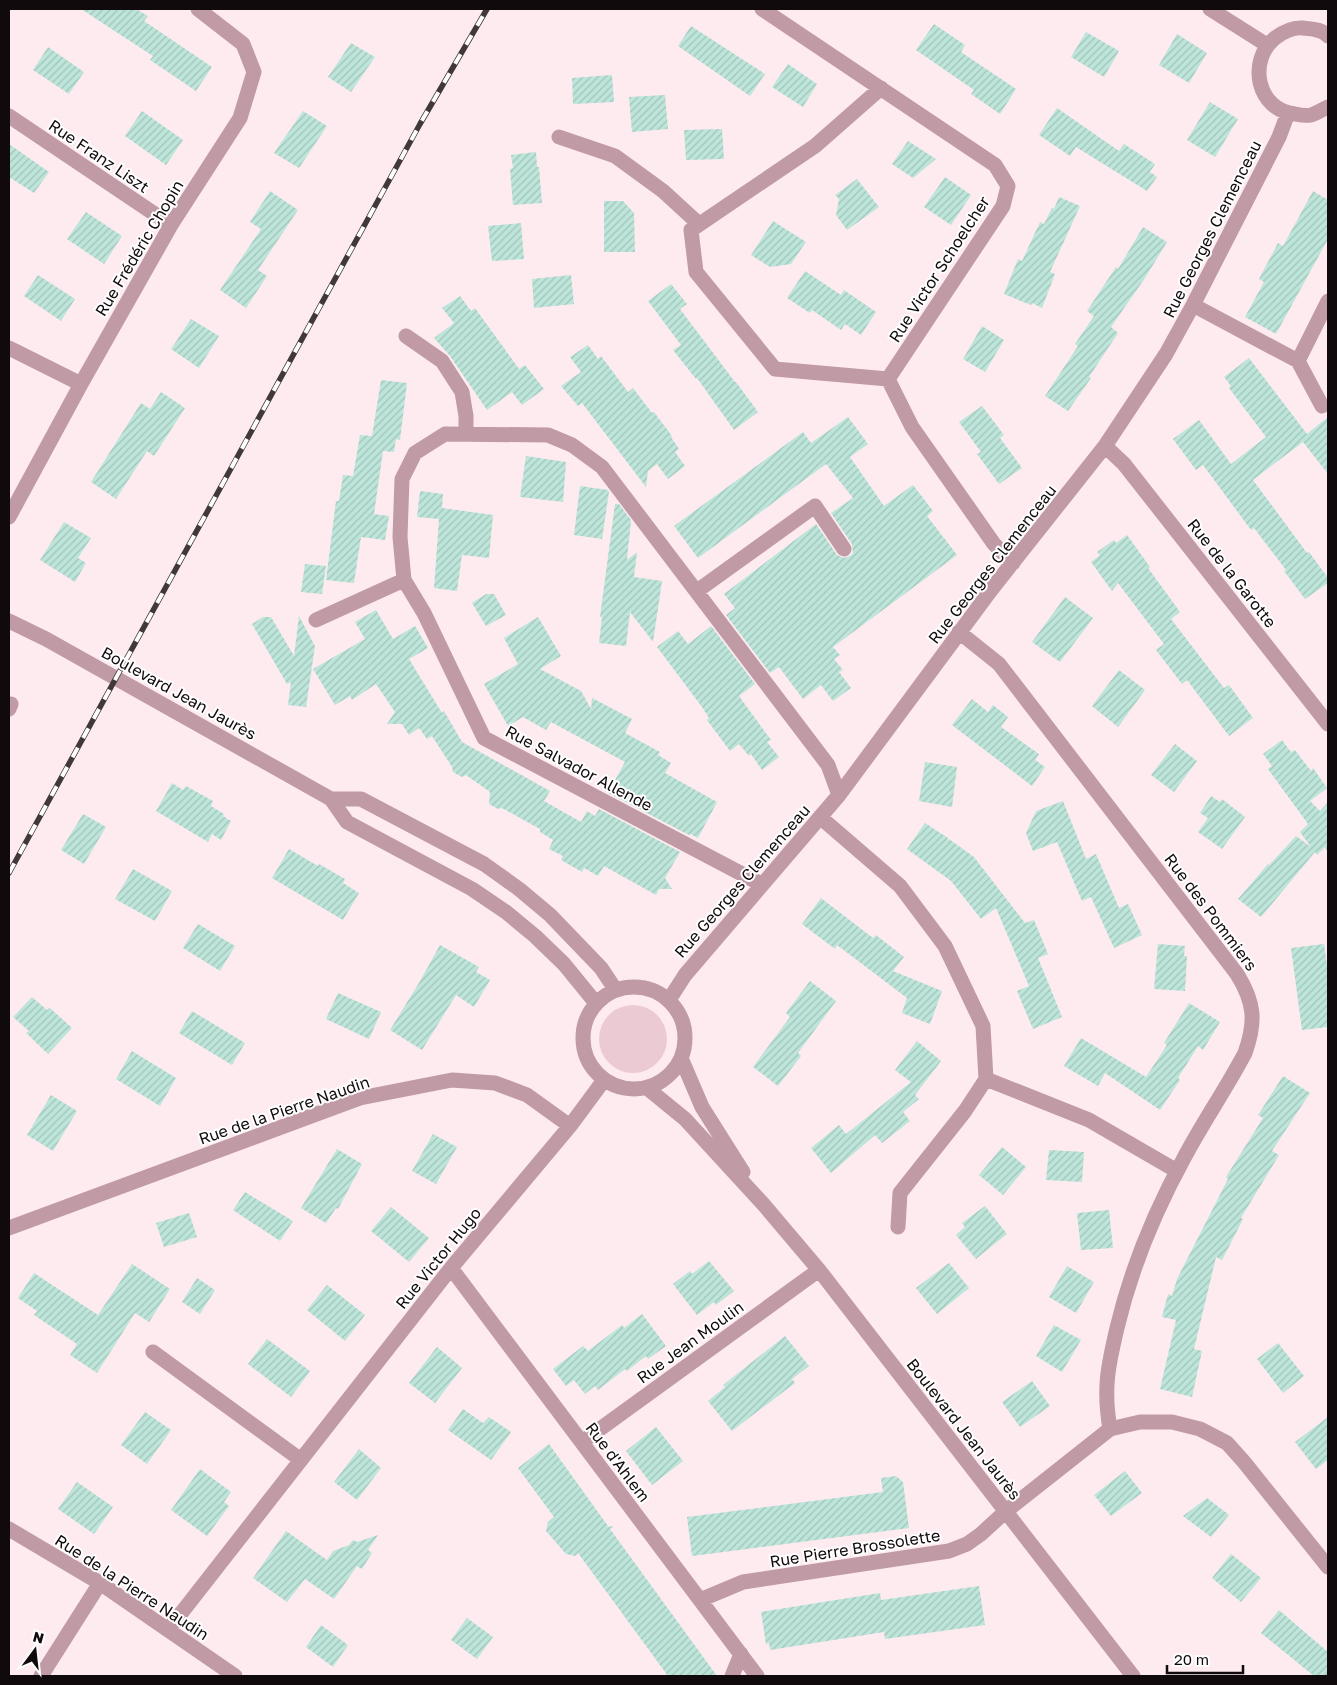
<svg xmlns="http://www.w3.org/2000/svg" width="1337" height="1685" font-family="'Golos Text',sans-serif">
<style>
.green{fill:#eccad3}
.building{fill:url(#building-hatch)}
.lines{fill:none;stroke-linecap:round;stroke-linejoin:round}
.minor{stroke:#c09aa4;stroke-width:15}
.rail-casing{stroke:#41383a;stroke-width:5.5}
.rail{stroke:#fefefe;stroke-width:4;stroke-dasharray:11;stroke-linecap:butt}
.labels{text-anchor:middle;stroke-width:4;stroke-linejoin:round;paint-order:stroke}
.street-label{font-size:16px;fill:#110a0c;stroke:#fefefe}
</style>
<defs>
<pattern id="building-hatch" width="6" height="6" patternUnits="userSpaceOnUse" patternTransform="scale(1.25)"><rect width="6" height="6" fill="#bde5da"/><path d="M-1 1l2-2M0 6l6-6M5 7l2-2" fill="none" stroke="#a1c3ba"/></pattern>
</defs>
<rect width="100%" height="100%" fill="#feebf0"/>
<path class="green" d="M599 1039a34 34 0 1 1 68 0a34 34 0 1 1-68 0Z"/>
<path class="building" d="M 81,9 L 136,9 L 148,16 L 144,21 L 212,67 L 196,91 L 150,60 L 153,56 Z
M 934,24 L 965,45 L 961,52 L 1016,89 L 1000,114 L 971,94 L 974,90 L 916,50 Z
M 691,26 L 765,74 L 750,96 L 678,46 Z
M 1086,32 L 1119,51 L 1104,77 L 1071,57 Z
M 1177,34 L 1207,53 L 1189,83 L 1159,65 Z
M 351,43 L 375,57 L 351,92 L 328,77 Z
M 48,47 L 84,72 L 69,94 L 33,70 Z
M 788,64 L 817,84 L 803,107 L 772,87 Z
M 612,75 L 614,102 L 573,104 L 572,78 Z
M 665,95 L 668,129 L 632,132 L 629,97 Z
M 1210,102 L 1238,119 L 1215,157 L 1187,140 Z
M 1057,108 L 1119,151 L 1124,144 L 1155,164 L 1150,172 L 1157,177 L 1147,191 L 1076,147 L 1070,156 L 1039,135 Z
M 142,111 L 183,140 L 166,165 L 125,136 Z
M 303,111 L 327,126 L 299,168 L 274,153 Z
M 722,129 L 724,159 L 686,160 L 684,130 Z
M 908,141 L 936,159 L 913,178 L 892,164 Z
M 9,144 L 49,172 L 34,193 L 9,177 Z
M 536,152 L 537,167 L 539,167 L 542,203 L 513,205 L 510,169 L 513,168 L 511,155 Z
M 945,177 L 971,195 L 951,225 L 924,207 Z
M 857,179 L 879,207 L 847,230 L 836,215 L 839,199 L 835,195 Z
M 270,191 L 298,210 L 258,270 L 267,276 L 246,308 L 220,290 L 261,229 L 250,222 Z
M 1313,191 L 1328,200 L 1328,239 L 1276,334 L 1245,317 L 1264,282 L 1259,279 L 1278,243 L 1283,246 Z
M 1059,197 L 1080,206 L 1050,272 L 1055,274 L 1042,308 L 1032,303 L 1031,305 L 1004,294 L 1018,259 L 1022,261 L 1040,222 L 1044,224 L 1052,208 L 1054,209 Z
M 604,201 L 623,201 L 634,213 L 635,252 L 604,252 Z
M 86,212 L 122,236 L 104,264 L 67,239 Z
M 773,221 L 806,242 L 791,264 L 770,267 L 751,255 Z
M 521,223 L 524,259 L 492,261 L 488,226 Z
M 1143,227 L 1167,242 L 1145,278 L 1111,327 L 1118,333 L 1089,377 L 1091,378 L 1068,411 L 1045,396 L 1078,346 L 1075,344 L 1094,316 L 1087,311 L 1116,267 L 1118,269 Z
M 805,271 L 841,295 L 844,290 L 876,312 L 861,335 L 845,324 L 841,330 L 812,310 L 810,313 L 787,298 Z
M 38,275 L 75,299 L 61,321 L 24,296 Z
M 571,275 L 574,304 L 534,308 L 532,279 Z
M 671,284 L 687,304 L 680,309 L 735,382 L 736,382 L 758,412 L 734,430 L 697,378 L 696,379 L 673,350 L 681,345 L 648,301 Z
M 460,296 L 471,311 L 475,308 L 519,369 L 525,365 L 544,389 L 522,405 L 512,392 L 487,410 L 450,356 L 434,338 L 454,323 L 442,308 Z
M 191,319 L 219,336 L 199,368 L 171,349 Z
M 982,326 L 1004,340 L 985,372 L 963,359 Z
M 588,345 L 598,359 L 601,356 L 628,392 L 633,388 L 652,413 L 654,412 L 672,436 L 671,437 L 679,449 L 675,452 L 685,466 L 668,479 L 657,464 L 648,471 L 646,487 L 582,403 L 578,406 L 561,386 L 581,372 L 570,357 Z
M 1249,358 L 1307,434 L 1328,417 L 1328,474 L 1303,442 L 1253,480 L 1307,553 L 1309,552 L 1328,578 L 1328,583 L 1305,599 L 1284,571 L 1286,570 L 1254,528 L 1251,530 L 1203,465 L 1196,470 L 1173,439 L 1199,420 L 1231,464 L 1266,437 L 1229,388 L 1231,386 L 1224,377 Z
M 381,380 L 407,383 L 400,440 L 396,439 L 394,452 L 383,451 L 374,514 L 389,516 L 385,540 L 361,537 L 354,583 L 326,580 L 336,501 L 339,501 L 343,475 L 353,476 L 360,435 L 372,436 Z
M 161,392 L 185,408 L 154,456 L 147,451 L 116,499 L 91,482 L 141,403 L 150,409 Z
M 982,406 L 1004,435 L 1000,438 L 1022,468 L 999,484 L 977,454 L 981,452 L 959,422 Z
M 848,417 L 868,444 L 850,457 L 884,506 L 913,485 L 933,511 L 927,516 L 957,555 L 833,647 L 840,655 L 834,659 L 843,670 L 839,672 L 851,688 L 833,701 L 821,685 L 803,699 L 779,667 L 770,673 L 726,615 L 735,608 L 724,594 L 816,524 L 837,555 L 844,558 L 850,556 L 853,553 L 852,544 L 831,513 L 853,498 L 826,464 L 698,558 L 674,526 L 803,432 L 811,443 Z
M 526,456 L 566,462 L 563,502 L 520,497 Z
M 580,486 L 608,490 L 609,492 L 602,539 L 574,535 Z
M 420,491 L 443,494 L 442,508 L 493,515 L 489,558 L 462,555 L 457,591 L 434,588 L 439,519 L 417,517 Z
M 615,504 L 619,504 L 631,520 L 627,560 L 637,552 L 634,577 L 662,581 L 653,642 L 630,612 L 626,646 L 599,643 L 602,617 L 600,617 Z
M 64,522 L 91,538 L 78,558 L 86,563 L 75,582 L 40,560 Z
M 1127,535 L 1150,567 L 1148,568 L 1180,612 L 1171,619 L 1224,688 L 1229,685 L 1253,718 L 1229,736 L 1187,680 L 1182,684 L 1156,650 L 1164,644 L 1118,583 L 1112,591 L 1091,562 L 1100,555 L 1097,552 L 1114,540 L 1116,543 Z
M 305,564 L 326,566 L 322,594 L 301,592 Z
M 486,594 L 494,594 L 506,615 L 486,626 L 472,603 Z
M 1065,597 L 1093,618 L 1060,662 L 1032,642 Z
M 376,610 L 393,639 L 415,626 L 428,648 L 409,659 L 442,713 L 444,711 L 462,742 L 550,791 L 544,801 L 581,822 L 587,811 L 595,816 L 599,809 L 680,852 L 665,878 L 672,889 L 659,889 L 656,895 L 604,866 L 598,876 L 584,868 L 582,872 L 561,860 L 563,856 L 549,849 L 553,840 L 540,832 L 540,829 L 502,808 L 498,809 L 489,804 L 490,792 L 466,775 L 462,777 L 453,772 L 452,767 L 432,736 L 427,739 L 419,728 L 409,735 L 402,724 L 387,724 L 395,712 L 376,684 L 352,700 L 350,696 L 335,705 L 313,669 L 365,639 L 355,622 Z
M 299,616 L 315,646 L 306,707 L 288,705 L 291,682 L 287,684 L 252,624 L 263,617 L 271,617 L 294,656 Z
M 538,617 L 561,656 L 540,669 L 581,691 L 591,709 L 592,698 L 632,719 L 625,733 L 660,752 L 658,755 L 671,763 L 665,773 L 717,802 L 698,838 L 690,834 L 689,835 L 608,793 L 625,762 L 551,722 L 546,730 L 523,717 L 508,726 L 484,684 L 518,664 L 504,638 Z
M 711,626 L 755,684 L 739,696 L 771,740 L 767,742 L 779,757 L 762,770 L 751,754 L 749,756 L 739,744 L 730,751 L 707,720 L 709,718 L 702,707 L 657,647 L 678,631 L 688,644 Z
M 1119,670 L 1145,690 L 1118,727 L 1092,706 Z
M 972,699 L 988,712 L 993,705 L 1008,717 L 1001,727 L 1039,754 L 1035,760 L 1045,767 L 1032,786 L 952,725 Z
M 1282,740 L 1291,752 L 1295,750 L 1311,771 L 1313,768 L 1327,788 L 1310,801 L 1320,811 L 1328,802 L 1328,853 L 1325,847 L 1317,855 L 1315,852 L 1261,917 L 1238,899 L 1268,864 L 1269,865 L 1296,836 L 1311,847 L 1300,832 L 1308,824 L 1268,769 L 1272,766 L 1263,754 Z
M 1175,744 L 1197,761 L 1174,792 L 1151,775 Z
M 925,762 L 957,767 L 952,807 L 919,801 Z
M 172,783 L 183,790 L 186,786 L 213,801 L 211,806 L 224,814 L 223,816 L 231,821 L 221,840 L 212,834 L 208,842 L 156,811 Z
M 1211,796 L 1220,802 L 1222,799 L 1245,817 L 1222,849 L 1198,832 L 1208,818 L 1200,813 Z
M 1063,801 L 1086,859 L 1096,854 L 1119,908 L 1128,904 L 1142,935 L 1114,948 L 1091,897 L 1082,901 L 1057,842 L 1033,851 L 1026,833 L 1036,811 Z
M 83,814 L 106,827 L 84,864 L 61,850 Z
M 925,823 L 948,838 L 947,841 L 949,839 L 974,857 L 1025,923 L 1034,920 L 1048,954 L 1038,958 L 1062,1017 L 1033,1029 L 1017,991 L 1029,986 L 996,908 L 981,919 L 951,881 L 907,849 Z
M 289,849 L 318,866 L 319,864 L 345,879 L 343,883 L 359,893 L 343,920 L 272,878 Z
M 133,869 L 172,891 L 155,921 L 115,899 Z
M 821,898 L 873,938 L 876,935 L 904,957 L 893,971 L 942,991 L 930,1024 L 902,1013 L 907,998 L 837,945 L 835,949 L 802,924 Z
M 198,924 L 235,946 L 220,971 L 183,948 Z
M 1158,944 L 1185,946 L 1184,956 L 1187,956 L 1185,991 L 1154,989 Z
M 1324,944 L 1328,973 L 1328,1027 L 1302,1030 L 1291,948 Z
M 440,945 L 479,967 L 476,972 L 490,980 L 474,1007 L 456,995 L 422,1050 L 390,1030 L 419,983 Z
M 810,981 L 836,1001 L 798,1053 L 801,1056 L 778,1086 L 753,1067 L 790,1017 L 786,1013 Z
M 338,993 L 381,1012 L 369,1039 L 326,1019 Z
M 32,997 L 47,1010 L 50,1008 L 72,1028 L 48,1054 L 26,1033 L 29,1031 L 13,1017 Z
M 1189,1003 L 1220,1022 L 1203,1050 L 1198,1046 L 1178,1078 L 1180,1080 L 1160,1110 L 1105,1073 L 1098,1086 L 1064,1066 L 1081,1038 L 1146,1077 L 1167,1045 L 1164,1043 Z
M 192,1011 L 245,1043 L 232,1065 L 179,1033 Z
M 917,1041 L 941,1061 L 915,1095 L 919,1099 L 903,1112 L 910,1121 L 882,1143 L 875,1135 L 831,1173 L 811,1148 L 839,1125 L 846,1134 L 911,1082 L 895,1070 Z
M 132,1051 L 176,1078 L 160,1106 L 116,1079 Z
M 1283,1076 L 1310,1093 L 1272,1151 L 1279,1155 L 1241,1218 L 1243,1219 L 1222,1260 L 1216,1257 L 1194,1349 L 1202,1351 L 1192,1397 L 1160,1389 L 1176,1320 L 1162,1317 L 1168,1294 L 1172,1296 L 1177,1279 L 1228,1179 L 1226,1177 L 1263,1118 L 1258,1115 Z
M 51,1095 L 77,1111 L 53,1151 L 27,1135 Z
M 433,1134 L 457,1147 L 436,1184 L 412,1171 Z
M 1002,1147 L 1026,1167 L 1003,1195 L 979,1175 Z
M 337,1149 L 362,1164 L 338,1209 L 336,1208 L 326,1223 L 301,1208 Z
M 1049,1150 L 1084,1152 L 1082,1182 L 1046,1180 Z
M 245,1192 L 293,1221 L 280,1241 L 233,1210 Z
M 985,1206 L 1007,1234 L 976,1259 L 956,1235 L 965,1227 L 962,1223 Z
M 391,1207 L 429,1238 L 409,1262 L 371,1231 Z
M 1109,1210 L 1113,1248 L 1081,1250 L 1077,1213 Z
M 189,1213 L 197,1237 L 164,1247 L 156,1223 Z
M 709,1261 L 734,1291 L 716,1305 L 714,1302 L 697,1315 L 673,1284 L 690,1271 L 692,1274 Z
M 949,1263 L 969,1288 L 937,1314 L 916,1288 Z
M 132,1264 L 170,1289 L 149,1322 L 135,1313 L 97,1373 L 70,1355 L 77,1344 L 34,1315 L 37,1311 L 18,1298 L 34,1273 L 98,1315 Z
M 1067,1266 L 1094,1282 L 1076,1313 L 1049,1297 Z
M 197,1278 L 215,1290 L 200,1314 L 182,1302 Z
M 327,1285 L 365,1315 L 345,1341 L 307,1310 Z
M 642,1314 L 666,1346 L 648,1359 L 646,1356 L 627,1371 L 625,1369 L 598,1390 L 595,1386 L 585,1394 L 574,1380 L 566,1386 L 553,1369 L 583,1346 L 588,1351 L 622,1325 L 624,1328 Z
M 1054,1325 L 1081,1340 L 1062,1372 L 1036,1356 Z
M 785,1336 L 809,1366 L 792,1379 L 795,1383 L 732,1431 L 708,1401 L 725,1387 L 723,1385 Z
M 267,1339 L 310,1371 L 291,1397 L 248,1364 Z
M 1278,1343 L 1304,1376 L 1283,1393 L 1257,1359 Z
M 437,1347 L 462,1368 L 435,1403 L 409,1383 Z
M 1032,1381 L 1050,1406 L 1020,1427 L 1002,1402 Z
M 463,1409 L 483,1423 L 489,1417 L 511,1432 L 491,1460 L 448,1430 Z
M 145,1412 L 171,1430 L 147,1464 L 121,1445 Z
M 1328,1417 L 1328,1460 L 1316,1469 L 1295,1442 Z
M 656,1427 L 683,1461 L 652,1485 L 626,1451 Z
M 549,1444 L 608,1526 L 606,1527 L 614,1526 L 610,1529 L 717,1676 L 668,1676 L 578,1553 L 575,1556 L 566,1554 L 546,1531 L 548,1522 L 554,1517 L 518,1468 Z
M 359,1449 L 381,1468 L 357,1500 L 334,1482 Z
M 200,1469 L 231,1492 L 224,1502 L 229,1506 L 207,1536 L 171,1510 Z
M 1125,1471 L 1142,1493 L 1111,1516 L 1094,1495 Z
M 896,1476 L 903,1482 L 909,1528 L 692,1556 L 687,1517 L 883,1492 L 881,1478 Z
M 77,1482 L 113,1507 L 94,1534 L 58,1509 Z
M 1207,1498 L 1229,1515 L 1211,1537 L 1183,1516 Z
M 286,1531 L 327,1560 L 333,1551 L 349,1545 L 353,1540 L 357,1542 L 378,1535 L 368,1550 L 372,1553 L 362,1569 L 357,1566 L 334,1599 L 305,1579 L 287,1602 L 253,1578 Z
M 1231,1554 L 1261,1578 L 1241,1602 L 1212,1578 Z
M 979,1586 L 985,1625 L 885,1639 L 884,1632 L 770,1650 L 769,1643 L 766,1644 L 761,1612 L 880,1593 L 881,1600 Z
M 1279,1610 L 1328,1652 L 1328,1676 L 1314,1676 L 1261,1633 Z
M 467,1618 L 493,1637 L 477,1659 L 451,1640 Z
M 321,1625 L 348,1645 L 333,1667 L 306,1647 Z"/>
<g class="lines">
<path class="minor" d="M 762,9 L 995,165 L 1008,186 L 1003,206 L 888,379 L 912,427 L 994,544 L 1013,563
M 1210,9 L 1267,45
M 1328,36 C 1322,29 1312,29 1303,28 C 1292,27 1283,32 1275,38 C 1247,61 1257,110 1295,114 C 1300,115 1306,116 1311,115 C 1317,113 1323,109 1328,107
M 881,88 L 815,146 L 691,230 L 696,272 L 775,369 L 888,379
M 9,116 L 171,225
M 559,137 L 615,156 L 663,191 L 699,224
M 1193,305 L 1298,361 L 1328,301
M 406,336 L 442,361 L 462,392 L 466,416 L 466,434
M 9,348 L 81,384
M 1298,361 L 1322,406
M 1105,446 L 1124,464 L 1328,724
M 9,517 L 81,384 L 171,225 L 240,118 L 254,72 L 243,44 L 198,9
M 697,591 L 815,506 L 844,549
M 316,620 L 404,580
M 9,621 L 46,639 L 331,799 L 347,822 L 472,889 L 506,912 L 535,936 L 564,964 L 595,1002
M 959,632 L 999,664 L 1237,974 C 1255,1003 1256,1022 1245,1053 C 1226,1089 1203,1122 1184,1158 C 1155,1211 1131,1269 1117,1328 C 1108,1366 1103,1389 1110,1429
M 9,709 L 11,704
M 331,799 L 361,799 L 484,864 L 519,889 L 550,915 L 601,968 L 615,989
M 820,817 L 900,886 L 945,946 L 983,1026 L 986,1079 L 965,1111 L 900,1193 L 898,1227
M 761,884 L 484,738 L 424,613 L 404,580 L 400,537 L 402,479 L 415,453 L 445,434 L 548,435 L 572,445 L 602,467 L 828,765 L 839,795
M583 1038a51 51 0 1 1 102 0a51 51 0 1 1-102 0Z
M 669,1000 L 685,975 L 839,795 L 991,590 L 1105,446 L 1166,354 L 1193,305 L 1279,137 L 1288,113
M 681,1058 L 702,1107 L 743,1172
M 986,1079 L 1089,1120 L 1177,1171
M 647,1088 L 685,1119 L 764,1205 L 819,1270 L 1133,1676
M 9,1228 L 360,1098 L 452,1080 L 495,1083 L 527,1095 L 570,1126
M 451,1268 L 757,1676
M 153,1352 L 301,1460
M 582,1442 L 819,1270
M 9,1529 L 100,1583 L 235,1676
M 700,1600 L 743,1582 L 949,1551 L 967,1544 L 981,1534 L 1005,1512 L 1110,1429 L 1140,1422 L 1172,1422 L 1200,1429 L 1227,1443 L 1244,1462 L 1328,1567
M 168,1630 L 451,1268 L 570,1126 L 604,1080
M 41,1676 L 100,1583
M 732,1676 L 741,1654"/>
<g class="rail-casing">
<path id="rail" d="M 9,873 L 420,124 L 487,9"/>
</g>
<use href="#rail" class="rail"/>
</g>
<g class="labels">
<g class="street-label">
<text transform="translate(99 156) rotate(34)" y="6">Rue Franz Liszt</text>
<text transform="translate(1212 229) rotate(-63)" y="6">Rue Georges Clemenceau</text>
<text transform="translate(139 248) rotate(-59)" y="6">Rue Frédéric Chopin</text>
<text transform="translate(939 269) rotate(-57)" y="6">Rue Victor Schoelcher</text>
<text transform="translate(992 564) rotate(-52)" y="6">Rue Georges Clemenceau</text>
<text transform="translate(1232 573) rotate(52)" y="6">Rue de la Garotte</text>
<text transform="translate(179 693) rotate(29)" y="6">Boulevard Jean Jaurès</text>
<text transform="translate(579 768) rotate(28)" y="6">Rue Salvador Allende</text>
<text transform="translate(742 881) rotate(-49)" y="6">Rue Georges Clemenceau</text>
<text transform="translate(1211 912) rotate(53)" y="6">Rue des Pommiers</text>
<text transform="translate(284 1110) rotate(-19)" y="6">Rue de la Pierre Naudin</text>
<text transform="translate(438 1258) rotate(-51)" y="6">Rue Victor Hugo</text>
<text transform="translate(690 1342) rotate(-36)" y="6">Rue Jean Moulin</text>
<text transform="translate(964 1429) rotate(52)" y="6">Boulevard Jean Jaurès</text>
<text transform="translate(618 1462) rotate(53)" y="6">Rue d'Ahlem</text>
<text transform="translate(855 1548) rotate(-9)" y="6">Rue Pierre Brossolette</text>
<text transform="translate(132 1587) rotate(33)" y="6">Rue de la Pierre Naudin</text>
</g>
</g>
<rect width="1337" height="1685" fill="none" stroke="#110a0c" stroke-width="20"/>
<g transform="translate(35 1650) rotate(15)" stroke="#fefefe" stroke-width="4" paint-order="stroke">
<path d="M0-4L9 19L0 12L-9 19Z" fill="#110a0c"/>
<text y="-8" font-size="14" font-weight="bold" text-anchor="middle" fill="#110a0c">N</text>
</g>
<path d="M1167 1665v8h76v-8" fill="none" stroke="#110a0c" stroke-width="2.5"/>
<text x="1174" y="1665" font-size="15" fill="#110a0c" stroke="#fefefe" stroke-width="4" paint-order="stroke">20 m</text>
</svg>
